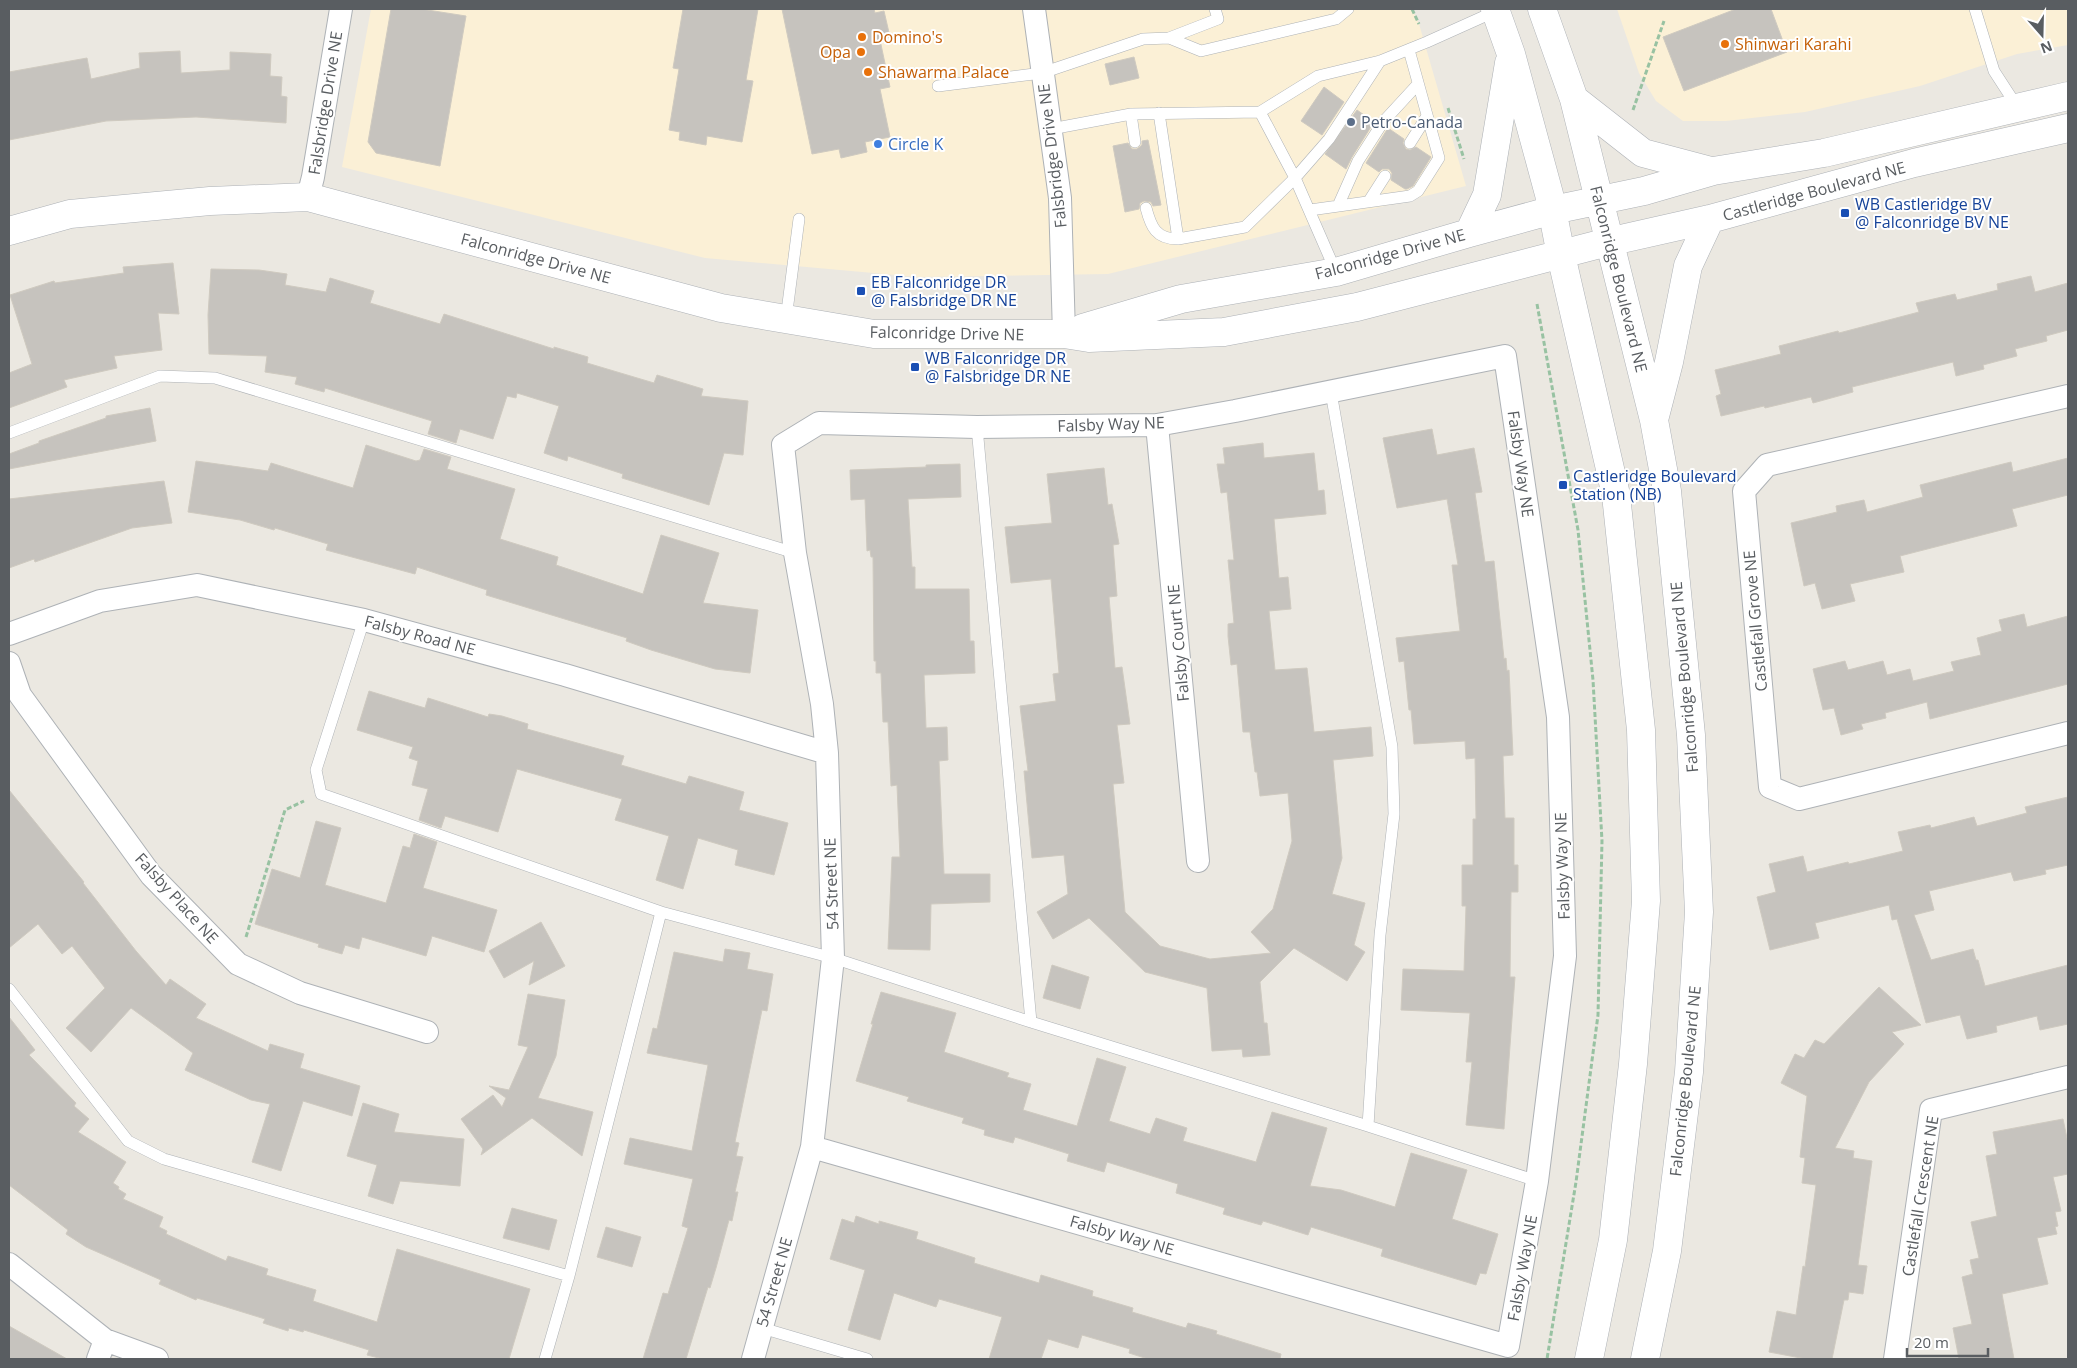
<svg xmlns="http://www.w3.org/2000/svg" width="2077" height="1368" font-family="'Open Sans',sans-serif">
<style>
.commercial{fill:#fbf0d6}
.building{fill:#c6c3be;stroke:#cfcac0}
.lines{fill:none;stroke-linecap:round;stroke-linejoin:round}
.lane-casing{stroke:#aeb2b6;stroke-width:12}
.street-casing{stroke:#aeb2b6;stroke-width:24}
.secondary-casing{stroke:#adb1b6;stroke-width:29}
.path{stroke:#98c2a2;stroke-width:3;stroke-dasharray:5 2.5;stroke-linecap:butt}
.lane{stroke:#fff;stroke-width:11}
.street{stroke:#fff;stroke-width:22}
.secondary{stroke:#fff;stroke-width:28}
.food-dot{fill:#e8710a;stroke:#fff;stroke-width:2}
.service-dot{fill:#5c6f8a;stroke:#fff;stroke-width:2}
.shop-dot{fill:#3f7fe0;stroke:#fff;stroke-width:2}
.transit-dot{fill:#1a4fb4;stroke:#fff;stroke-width:2}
.labels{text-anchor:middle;stroke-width:4;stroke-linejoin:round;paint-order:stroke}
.food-label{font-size:16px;fill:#c56008;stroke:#fff;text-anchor:start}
.street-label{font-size:16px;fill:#595d61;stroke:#fff}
.service-label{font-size:16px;fill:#4e5e75;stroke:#fff;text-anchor:start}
.shop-label{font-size:16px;fill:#366cbe;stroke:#fff;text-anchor:start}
.transit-label{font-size:16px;fill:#164399;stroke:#fff;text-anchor:start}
</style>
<rect width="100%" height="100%" fill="#ebe8e1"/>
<path class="commercial" d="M 371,9 L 1412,9 L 1419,24 L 1466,186 L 1108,274 L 918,277 L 705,258 L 342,167 Z
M 1617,9 L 2068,9 L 2068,45 L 2017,54 L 1920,86 L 1805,112 L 1726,121 L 1683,121 L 1656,101 L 1639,73 Z"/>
<path class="building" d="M 391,9 L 421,9 L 466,16 L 440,166 L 376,153 L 368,142 Z
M 683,9 L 758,9 L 746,80 L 753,81 L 742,142 L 707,136 L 706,145 L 679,140 L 680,132 L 669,130 L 679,69 L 673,68 Z
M 782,9 L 874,9 L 875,13 L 884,11 L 890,37 L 880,40 L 890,87 L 880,89 L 890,137 L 865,142 L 867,152 L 841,158 L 839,149 L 812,154 Z
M 1736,9 L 1771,9 L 1787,52 L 1684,91 L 1663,37 Z
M 180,51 L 181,73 L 230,70 L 230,52 L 271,54 L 270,76 L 282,77 L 281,96 L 287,97 L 286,123 L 196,117 L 106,121 L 9,140 L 9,72 L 87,58 L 91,79 L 140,68 L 139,53 Z
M 1134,57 L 1139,78 L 1110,85 L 1105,64 Z
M 1324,87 L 1344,102 L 1322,135 L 1301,121 Z
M 1357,110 L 1374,122 L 1352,157 L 1346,169 L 1325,154 Z
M 1388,128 L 1404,139 L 1403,143 L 1406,149 L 1410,150 L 1416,147 L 1431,157 L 1413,186 L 1407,189 L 1405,189 L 1391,180 L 1392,173 L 1389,169 L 1382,169 L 1379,172 L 1366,163 Z
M 1148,140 L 1161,205 L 1153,206 L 1151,202 L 1144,201 L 1140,203 L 1139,209 L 1125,212 L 1113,146 L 1128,143 L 1132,149 L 1137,149 L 1142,145 L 1142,141 Z
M 173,263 L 179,314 L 158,313 L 162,350 L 114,356 L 117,368 L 64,380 L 67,387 L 9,408 L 9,373 L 32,364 L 10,295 L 54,281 L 55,283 L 124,273 L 123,267 Z
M 211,269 L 259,270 L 287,274 L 285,285 L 326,292 L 330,278 L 374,291 L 370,303 L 440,324 L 444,314 L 554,349 L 554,347 L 588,357 L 587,363 L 654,383 L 657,375 L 703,389 L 701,396 L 748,401 L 743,455 L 724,453 L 709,505 L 622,478 L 623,474 L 568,456 L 567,461 L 544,453 L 559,406 L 517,393 L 516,398 L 507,396 L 493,439 L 460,429 L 456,443 L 428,434 L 432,421 L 325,388 L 324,392 L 295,384 L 297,377 L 265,372 L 267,356 L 209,354 L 208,315 Z
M 2031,276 L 2035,292 L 2068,283 L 2068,330 L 2046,336 L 2047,341 L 2015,349 L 2017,356 L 1983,365 L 1984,369 L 1956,376 L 1953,362 L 1852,387 L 1853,392 L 1813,403 L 1811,397 L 1765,408 L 1764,406 L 1721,416 L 1716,396 L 1721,394 L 1715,370 L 1781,354 L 1779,346 L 1838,331 L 1839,333 L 1919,312 L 1916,303 L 1955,294 L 1957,300 L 1998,290 L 1997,284 Z
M 150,408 L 156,441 L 9,469 L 9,454 L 39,443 L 39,441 L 106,418 L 106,416 Z
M 1432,429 L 1437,455 L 1474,448 L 1482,492 L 1475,493 L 1485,562 L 1494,561 L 1504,659 L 1506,658 L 1507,671 L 1509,670 L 1513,755 L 1503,756 L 1505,818 L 1514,818 L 1514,865 L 1518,865 L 1518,892 L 1511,892 L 1510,977 L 1515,977 L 1504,1129 L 1466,1125 L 1472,1062 L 1466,1062 L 1470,1013 L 1401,1010 L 1403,969 L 1464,971 L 1466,906 L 1462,906 L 1462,865 L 1473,865 L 1473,819 L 1476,819 L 1475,758 L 1466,759 L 1465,741 L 1414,744 L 1411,710 L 1409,710 L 1404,661 L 1399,662 L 1396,638 L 1460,631 L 1452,565 L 1458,565 L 1447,499 L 1397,508 L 1383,438 Z
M 1263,443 L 1264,458 L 1314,453 L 1318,491 L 1324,490 L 1326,514 L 1274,519 L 1279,578 L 1288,577 L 1291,609 L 1269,611 L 1275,670 L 1307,668 L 1314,732 L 1371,727 L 1373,756 L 1333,760 L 1342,858 L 1332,894 L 1365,903 L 1354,945 L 1365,952 L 1347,981 L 1294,948 L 1260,982 L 1264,1023 L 1267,1023 L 1270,1055 L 1243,1057 L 1242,1049 L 1212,1051 L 1207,988 L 1145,972 L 1089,918 L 1053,939 L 1037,912 L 1068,894 L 1064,855 L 1032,858 L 1024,771 L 1028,771 L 1020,706 L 1056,701 L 1053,674 L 1059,673 L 1051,579 L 1011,583 L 1005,527 L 1052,523 L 1047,474 L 1104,468 L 1108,505 L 1112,504 L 1119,544 L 1113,545 L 1117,596 L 1109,597 L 1115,668 L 1122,667 L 1130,724 L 1117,725 L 1124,783 L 1113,784 L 1125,912 L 1160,946 L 1210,959 L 1271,953 L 1251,932 L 1273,909 L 1292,841 L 1288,793 L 1260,796 L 1257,772 L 1255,772 L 1250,732 L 1243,732 L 1237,664 L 1231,665 L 1228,636 L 1228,624 L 1234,623 L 1228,560 L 1234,560 L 1227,492 L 1221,493 L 1217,464 L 1225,464 L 1223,448 Z
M 366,445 L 416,461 L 420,460 L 424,449 L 451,457 L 447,469 L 515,489 L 500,539 L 558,557 L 556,565 L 643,594 L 661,535 L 719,553 L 703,603 L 758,610 L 750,673 L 715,669 L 651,650 L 626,641 L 627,638 L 486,595 L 487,590 L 417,567 L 415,574 L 326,550 L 328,544 L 275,528 L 274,530 L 240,520 L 188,512 L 196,461 L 268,471 L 271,463 L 353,488 Z
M 2068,458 L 2068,495 L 2012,509 L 2017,526 L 1900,556 L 1904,572 L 1850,584 L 1855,601 L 1822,609 L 1815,583 L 1804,586 L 1791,523 L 1837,512 L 1836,506 L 1864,500 L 1867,512 L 1923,497 L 1920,485 L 2011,462 L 2013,472 Z
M 960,464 L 961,497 L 908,499 L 912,567 L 915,567 L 915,589 L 969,589 L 970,641 L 974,641 L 975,673 L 924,675 L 926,728 L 947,727 L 948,760 L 939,761 L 944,874 L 990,874 L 990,902 L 931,904 L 930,950 L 888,949 L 892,857 L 900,857 L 897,785 L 891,786 L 888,722 L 883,722 L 881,673 L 876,673 L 876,661 L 874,661 L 873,557 L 871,557 L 870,550 L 867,551 L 865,499 L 851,500 L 850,470 L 926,467 L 926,465 Z
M 164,481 L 172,523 L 132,528 L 35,562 L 34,559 L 9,568 L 9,499 Z
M 2024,614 L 2027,627 L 2068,616 L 2068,684 L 1930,719 L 1927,702 L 1885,713 L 1886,718 L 1861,724 L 1863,729 L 1841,735 L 1834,708 L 1823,710 L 1813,669 L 1845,661 L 1848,670 L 1883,661 L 1887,675 L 1910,669 L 1913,681 L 1954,671 L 1951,662 L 1981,655 L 1977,638 L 2002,631 L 1999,620 Z
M 369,691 L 425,708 L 428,698 L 488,717 L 489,714 L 502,716 L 528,724 L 527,729 L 624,756 L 621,765 L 686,784 L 689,776 L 744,792 L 739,810 L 788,823 L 774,875 L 735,865 L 738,850 L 698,838 L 683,889 L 656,880 L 669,836 L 615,820 L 622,799 L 517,769 L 498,832 L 445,816 L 441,828 L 419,820 L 428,789 L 412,785 L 418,761 L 409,758 L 413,747 L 357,730 Z
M 9,790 L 84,882 L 83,883 L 136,951 L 166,985 L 170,979 L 206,1004 L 196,1018 L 268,1051 L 270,1044 L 304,1054 L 300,1068 L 360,1086 L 352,1116 L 303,1101 L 281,1171 L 252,1162 L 270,1104 L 251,1100 L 185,1070 L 193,1053 L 131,1008 L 91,1052 L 66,1028 L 105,988 L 72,946 L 62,954 L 38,924 L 9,948 Z
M 2068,797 L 2068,865 L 2045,870 L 2046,874 L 2014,881 L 2011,872 L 1929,891 L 1934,910 L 1914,915 L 1931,960 L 1973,949 L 1976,960 L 1978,960 L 1985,986 L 2068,965 L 2068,1024 L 2040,1030 L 2037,1016 L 1996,1026 L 1997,1032 L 1967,1039 L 1960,1015 L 1926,1023 L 1897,919 L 1892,920 L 1889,905 L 1815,923 L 1819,938 L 1770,950 L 1757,897 L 1776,892 L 1769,864 L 1803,856 L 1807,872 L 1848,862 L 1849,864 L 1903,851 L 1898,832 L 1930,825 L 1931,828 L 1974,817 L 1977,826 L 2027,813 L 2025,807 Z
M 316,821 L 341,828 L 325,885 L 386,903 L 403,846 L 410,848 L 414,834 L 437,842 L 423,888 L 497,910 L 484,952 L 432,936 L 426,956 L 362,937 L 359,949 L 345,945 L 342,954 L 318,947 L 319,944 L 255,924 L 272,869 L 300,878 Z
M 541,922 L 565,966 L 529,985 L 534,961 L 504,978 L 489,951 Z
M 725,949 L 750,953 L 747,969 L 773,974 L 767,1011 L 762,1010 L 735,1142 L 739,1143 L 736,1156 L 743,1157 L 735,1192 L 738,1192 L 732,1221 L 729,1220 L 716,1268 L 710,1288 L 708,1287 L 686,1359 L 643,1359 L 663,1293 L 668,1294 L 688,1228 L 682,1226 L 693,1179 L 624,1164 L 630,1138 L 692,1151 L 708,1065 L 647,1053 L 653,1028 L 657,1029 L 674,952 L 723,962 Z
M 1052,965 L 1089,977 L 1080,1009 L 1043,998 Z
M 1879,987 L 1921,1025 L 1892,1032 L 1904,1044 L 1869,1082 L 1835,1148 L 1854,1151 L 1853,1158 L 1872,1161 L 1858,1265 L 1867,1266 L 1863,1294 L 1849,1292 L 1848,1300 L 1844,1300 L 1832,1359 L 1806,1359 L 1769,1352 L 1777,1311 L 1796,1315 L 1803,1266 L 1805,1267 L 1816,1185 L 1802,1183 L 1805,1158 L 1800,1157 L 1807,1096 L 1781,1083 L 1795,1054 L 1804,1058 L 1815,1040 L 1824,1044 Z
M 881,992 L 956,1013 L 944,1052 L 1009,1073 L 1007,1077 L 1031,1084 L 1023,1110 L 1077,1126 L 1097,1058 L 1126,1067 L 1109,1121 L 1150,1134 L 1156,1118 L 1187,1128 L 1183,1141 L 1256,1162 L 1272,1112 L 1327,1128 L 1310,1186 L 1341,1190 L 1395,1207 L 1411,1153 L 1467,1170 L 1452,1219 L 1498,1234 L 1486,1274 L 1480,1273 L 1476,1285 L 1381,1256 L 1383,1249 L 1311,1227 L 1308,1235 L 1263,1221 L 1261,1225 L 1223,1214 L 1225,1208 L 1176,1193 L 1178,1184 L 1107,1162 L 1104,1172 L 1067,1161 L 1069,1154 L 1015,1137 L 1013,1143 L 984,1135 L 985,1130 L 962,1123 L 964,1118 L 907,1101 L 909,1097 L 856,1081 L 873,1024 L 871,1024 Z
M 528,994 L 565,1000 L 556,1056 L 538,1098 L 593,1112 L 582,1156 L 532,1118 L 481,1155 L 483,1149 L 461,1119 L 493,1095 L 502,1107 L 506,1098 L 489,1086 L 509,1090 L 528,1047 L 518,1045 Z
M 9,1017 L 35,1050 L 29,1055 L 76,1103 L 74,1106 L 89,1119 L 78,1132 L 126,1162 L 113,1183 L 119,1187 L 118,1189 L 126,1194 L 123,1199 L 163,1217 L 159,1227 L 167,1231 L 166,1234 L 226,1261 L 228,1256 L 268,1269 L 266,1275 L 316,1290 L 313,1301 L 377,1322 L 397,1249 L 530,1289 L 509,1359 L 383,1359 L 367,1355 L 369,1350 L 304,1330 L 303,1332 L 289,1328 L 288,1331 L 263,1323 L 265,1319 L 197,1298 L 196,1300 L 159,1284 L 161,1280 L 86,1247 L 66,1234 L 68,1230 L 9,1185 Z
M 363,1103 L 399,1114 L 394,1132 L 464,1139 L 460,1186 L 400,1181 L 393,1204 L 368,1196 L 377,1165 L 347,1156 Z
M 2063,1119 L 2068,1143 L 2068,1174 L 2053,1177 L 2061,1211 L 2055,1212 L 2058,1226 L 2055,1227 L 2057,1234 L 2037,1238 L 2048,1284 L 2002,1294 L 2014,1359 L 1959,1359 L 1953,1328 L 1972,1324 L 1962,1277 L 1973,1274 L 1970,1260 L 1979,1258 L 1971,1222 L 1997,1216 L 1986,1156 L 1997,1154 L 1993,1132 Z
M 512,1208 L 557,1220 L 549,1250 L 503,1238 Z
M 856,1216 L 879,1224 L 879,1221 L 918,1232 L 916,1239 L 975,1258 L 974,1263 L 1039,1283 L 1041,1275 L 1093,1291 L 1092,1296 L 1133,1308 L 1132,1312 L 1186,1328 L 1188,1323 L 1217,1331 L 1216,1334 L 1281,1354 L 1280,1359 L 1148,1359 L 1129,1353 L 1130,1349 L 1082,1335 L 1078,1348 L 1048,1339 L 1041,1359 L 989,1359 L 1002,1317 L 939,1299 L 936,1307 L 894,1293 L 880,1340 L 848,1330 L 865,1270 L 830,1259 L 842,1219 L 854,1223 Z
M 606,1227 L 641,1237 L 632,1267 L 597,1257 Z
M 9,1326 L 67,1359 L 9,1359 Z"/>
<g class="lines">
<g class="lane-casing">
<path id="lane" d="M 1975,9 L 1994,71 L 2018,108
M 1169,38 L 1201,51 L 1336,19 L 1348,9
M 938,86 L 1042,73 L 1143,39 L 1169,38 L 1218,19 L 1215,9
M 1260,112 L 1295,178 L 1336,272
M 1159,113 L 1178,239 L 1245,227 L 1295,178 L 1329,139 L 1380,61
M 1131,114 L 1135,142
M 1051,129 L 1131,114 L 1260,112 L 1318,76 L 1380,61 L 1427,42 L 1496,11
M 1410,143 L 1427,116
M 1369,201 L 1385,176
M 1338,206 L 1358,161 L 1383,122 L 1418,84
M 1146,208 C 1151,227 1156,239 1178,239
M 1310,210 L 1410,196 L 1418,191 L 1439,158 L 1409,50
M 786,319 L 799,219
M 977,427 L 1031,1022
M 9,433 L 160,376 L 215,378 L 795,553
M 364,620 L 316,770 L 321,794 L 661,912
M 9,989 L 128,1141 L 164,1159 L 569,1276 L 661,912 L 833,958 L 1031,1022 L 1368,1126 L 1380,935 L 1394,814 L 1392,747 L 1331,392
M 1368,1126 L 1537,1181
M 762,1328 L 867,1359
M 545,1359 L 569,1276"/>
</g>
<g class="street-casing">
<path id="street" d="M 1034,9 L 1060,198 L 1064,334
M 308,197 L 313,177 L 341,9
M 2068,396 L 1767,465 L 1744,491 L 1770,787 L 1799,799 L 2068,733
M 1157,425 L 1198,861
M 9,634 L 100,601 L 197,585 L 364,620 L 565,675 L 827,753
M 9,663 L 20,695 L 151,875 L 238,964 L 300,993 L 427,1032
M 9,1264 L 105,1340 L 157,1359
M 98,1359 L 105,1340
M 753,1359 L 812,1147 L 833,958 L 827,753 L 822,704 L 795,553 L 783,445 L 819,423 L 977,427 L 1157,425 L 1235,411 L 1505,356 L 1558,717 L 1565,956 L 1537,1181 L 1508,1346 L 812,1147
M 1895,1359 L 1931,1110 L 2068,1077"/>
</g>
<g class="secondary-casing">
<path id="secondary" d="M 1495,9 L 1511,54 L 1549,194 L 1561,255 L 1616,495 L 1641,730 L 1646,901 L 1633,1064 L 1613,1240 L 1589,1359
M 1542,9 L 1574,99 L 1654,420 L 1667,491 L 1691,735 L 1699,912 L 1689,1072 L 1667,1251 L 1645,1359
M 1574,99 L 1643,153 L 1711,171
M 9,231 L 70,214 L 210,201 L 308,197 L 721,308 L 874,334 L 1064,334 L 1089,338 L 1224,332 L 1357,307 L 1608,242 L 1710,219 L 1914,163 L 2068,128
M 1469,233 L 1487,195 L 1509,63
M 1083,328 L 1181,299 L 1336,272 L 1469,233 L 1553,210 L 1644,191 L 1713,171 L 1824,153 L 2068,96
M 1655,416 L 1669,362 L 1688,266 L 1710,219"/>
</g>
<path class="path" d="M 1412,9 L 1419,24
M 1448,108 L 1464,159
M 1633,110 L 1664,21
M 1537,304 L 1578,530 L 1593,680 L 1602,841 L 1598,1015 L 1576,1182 L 1547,1359
M 246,937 L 285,810 L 304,801"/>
<use href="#lane" class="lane"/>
<use href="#street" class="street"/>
<use href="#secondary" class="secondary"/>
</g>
<g class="food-dot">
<circle cx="862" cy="37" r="5"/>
<circle cx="1725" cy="44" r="5"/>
<circle cx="861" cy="52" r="5"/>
<circle cx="868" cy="72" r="5"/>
</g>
<circle class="service-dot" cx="1351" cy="122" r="5"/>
<circle class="shop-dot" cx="878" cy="144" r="5"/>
<g class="transit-dot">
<rect x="1840" y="208" width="10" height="10" rx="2.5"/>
<rect x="856" y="286" width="10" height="10" rx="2.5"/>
<rect x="910" y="362" width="10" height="10" rx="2.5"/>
<rect x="1558" y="480" width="10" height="10" rx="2.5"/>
</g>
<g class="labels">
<g class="food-label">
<text x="872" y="43">Domino's</text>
<text x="1735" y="50">Shinwari Karahi</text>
<text x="851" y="58" text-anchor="end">Opa</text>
<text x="878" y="78">Shawarma Palace</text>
</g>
<g class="street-label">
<text transform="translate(325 103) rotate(-81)" y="6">Falsbridge Drive NE</text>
<text transform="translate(1052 156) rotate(-97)" y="6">Falsbridge Drive NE</text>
<text transform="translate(1814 191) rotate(-15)" y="6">Castleridge Boulevard NE</text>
<text transform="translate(1390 254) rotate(-15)" y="6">Falconridge Drive NE</text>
<text transform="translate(536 258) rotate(15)" y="6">Falconridge Drive NE</text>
<text transform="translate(1619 279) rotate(76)" y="6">Falconridge Boulevard NE</text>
<text transform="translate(947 333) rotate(1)" y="6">Falconridge Drive NE</text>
<text transform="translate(1111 424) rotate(-2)" y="6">Falsby Way NE</text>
<text transform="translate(1521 464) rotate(82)" y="6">Falsby Way NE</text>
<text transform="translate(1755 621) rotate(-95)" y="6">Castlefall Grove NE</text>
<text transform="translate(420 635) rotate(15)" y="6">Falsby Road NE</text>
<text transform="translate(1178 643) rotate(-95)" y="6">Falsby Court NE</text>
<text transform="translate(1684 677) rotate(-95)" y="6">Falconridge Boulevard NE</text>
<text transform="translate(1562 866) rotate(-92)" y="6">Falsby Way NE</text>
<text transform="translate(831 884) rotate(-92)" y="6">54 Street NE</text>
<text transform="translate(177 898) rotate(48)" y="6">Falsby Place NE</text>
<text transform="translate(1685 1081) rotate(-84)" y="6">Falconridge Boulevard NE</text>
<text transform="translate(1920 1196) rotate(-81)" y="6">Castlefall Crescent NE</text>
<text transform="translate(1122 1235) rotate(16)" y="6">Falsby Way NE</text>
<text transform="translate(1522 1268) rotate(-80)" y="6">Falsby Way NE</text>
<text transform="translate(774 1282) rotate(-74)" y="6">54 Street NE</text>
</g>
<g class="service-label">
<text x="1361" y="128">Petro-Canada</text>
</g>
<g class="shop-label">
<text x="888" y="150">Circle K</text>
</g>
<g class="transit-label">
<text x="1855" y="210">WB Castleridge BV<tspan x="1855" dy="18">@ Falconridge BV NE</tspan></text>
<text x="871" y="288">EB Falconridge DR<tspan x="871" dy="18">@ Falsbridge DR NE</tspan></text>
<text x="925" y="364">WB Falconridge DR<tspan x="925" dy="18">@ Falsbridge DR NE</tspan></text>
<text x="1573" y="482">Castleridge Boulevard<tspan x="1573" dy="18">Station (NB)</tspan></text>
</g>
</g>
<rect width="2077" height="1368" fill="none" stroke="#595d61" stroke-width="20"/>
<g transform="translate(2042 35) rotate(160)" stroke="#ffffff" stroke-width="4" paint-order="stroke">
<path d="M0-4L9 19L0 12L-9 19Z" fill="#595d61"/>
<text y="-8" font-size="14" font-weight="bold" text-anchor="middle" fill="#595d61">N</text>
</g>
<path d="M1907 1348v8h81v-8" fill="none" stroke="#595d61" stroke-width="2.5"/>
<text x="1914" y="1348" font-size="15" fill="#595d61" stroke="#ffffff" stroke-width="4" paint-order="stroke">20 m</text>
</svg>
